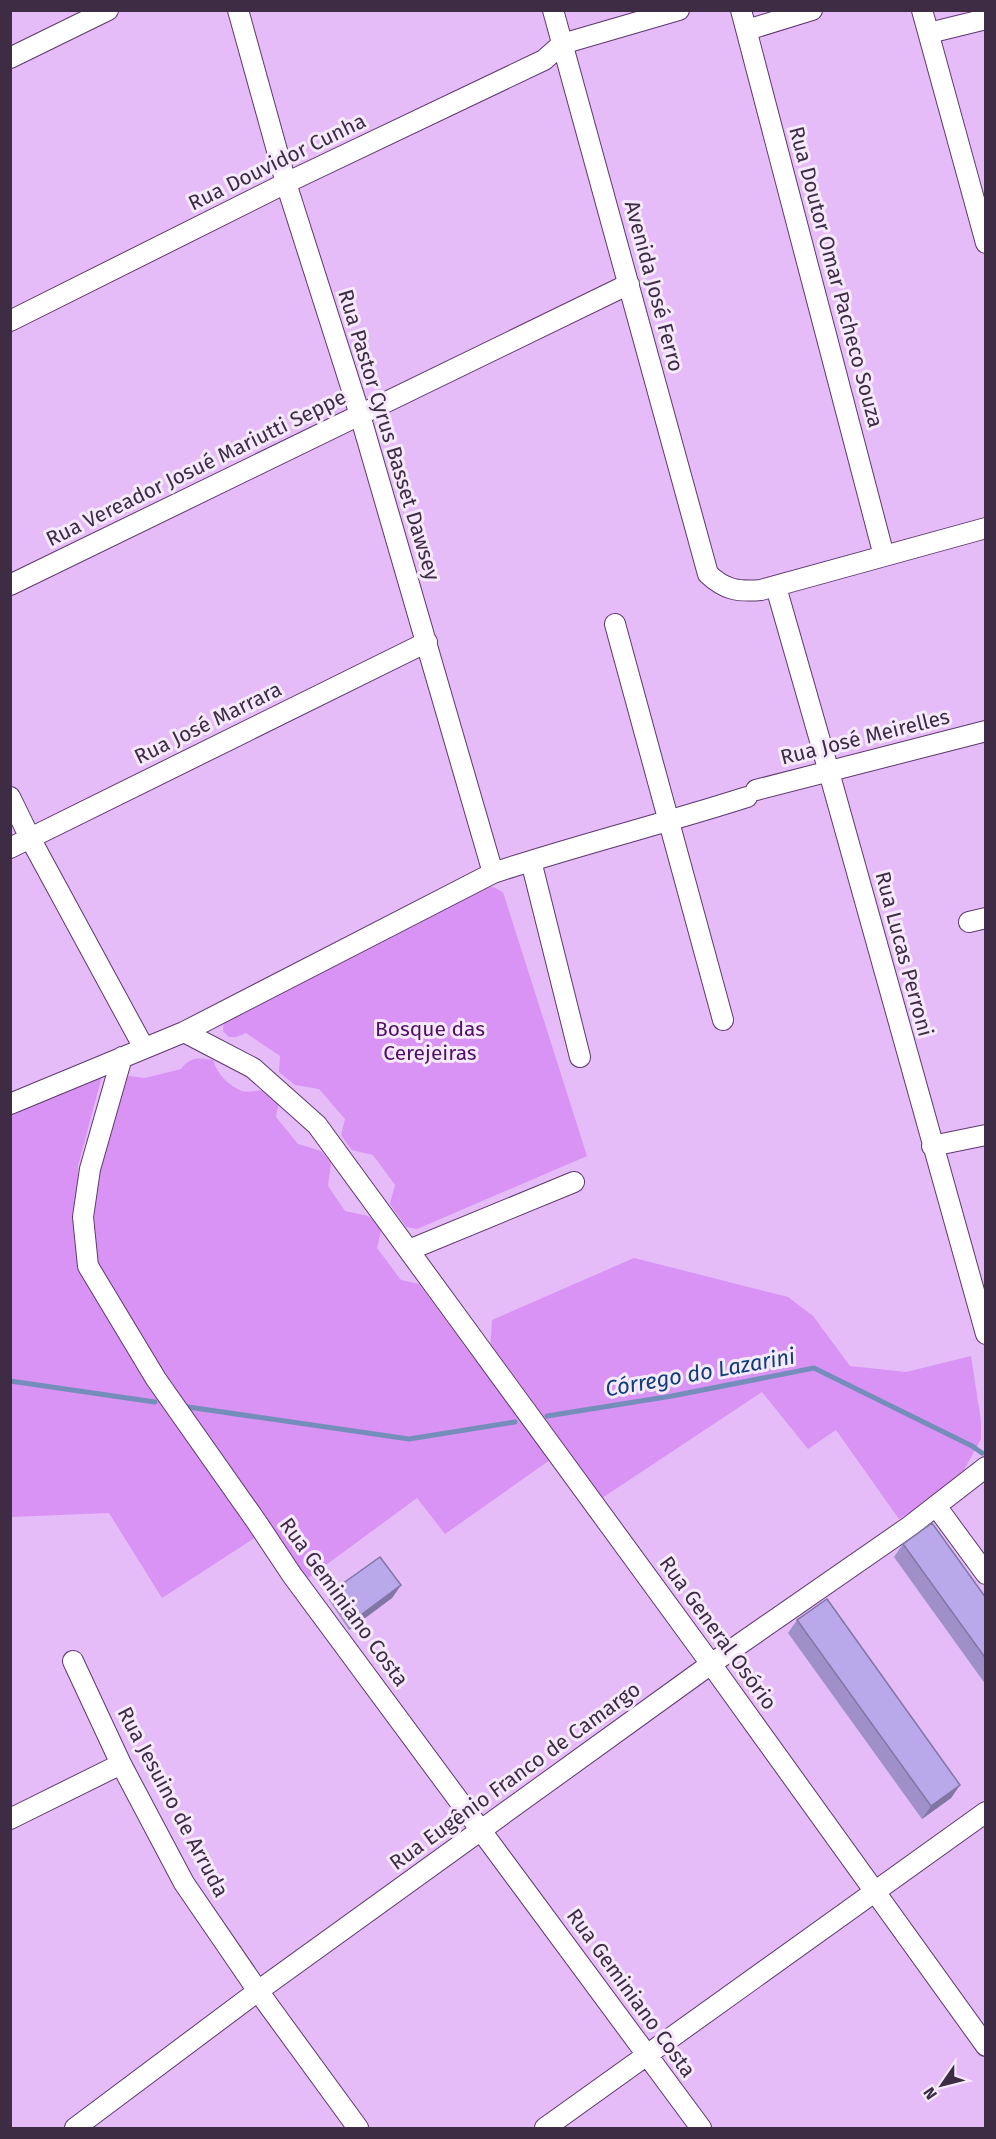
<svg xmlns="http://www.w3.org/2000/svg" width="996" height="2139" font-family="'Fira Sans',sans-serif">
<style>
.green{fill:#d893f4}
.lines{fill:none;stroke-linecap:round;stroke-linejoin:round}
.stream{stroke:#758dba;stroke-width:5}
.minor-casing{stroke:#5e396d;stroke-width:22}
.minor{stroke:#fff;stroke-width:20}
.wall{fill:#9f90c9}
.shaded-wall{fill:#8276a4}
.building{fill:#b9a8ea;stroke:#8276a4;stroke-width:1.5}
.labels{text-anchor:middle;stroke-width:6;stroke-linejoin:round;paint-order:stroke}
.street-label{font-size:21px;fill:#3d2c44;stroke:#f5e9fb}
.park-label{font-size:21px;fill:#510f67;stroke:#f5e9fb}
.water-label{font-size:22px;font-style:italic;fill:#0f3f78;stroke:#f5e9fb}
</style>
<rect width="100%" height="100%" fill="#e5bbf8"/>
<path class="green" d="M 493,887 L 503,892 L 587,1156 L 417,1229 L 406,1227 L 390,1204 L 395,1185 L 373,1155 L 352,1150 L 341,1135 L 345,1119 L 319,1089 L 295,1085 L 279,1072 L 280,1056 L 246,1033 L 236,1037 L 229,1037 L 223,1031 L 224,1017 L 480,888 Z
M 107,1057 L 78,1166 L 81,1262 L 90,1264 L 104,1080 L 121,1075 L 145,1078 L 181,1069 C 191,1056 199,1058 213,1060 C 217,1074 229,1086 242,1091 C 249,1093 259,1090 266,1090 L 279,1102 L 276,1117 L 298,1144 L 321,1151 L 331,1163 L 328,1186 L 345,1211 L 368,1216 L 382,1226 L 377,1248 L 401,1280 L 419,1284 L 474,1359 L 491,1363 L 557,1455 L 445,1534 L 417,1498 L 300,1584 L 262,1533 L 162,1598 L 109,1513 L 11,1517 L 10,1100 Z
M 634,1258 L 788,1297 L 813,1316 L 850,1366 L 906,1372 L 971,1356 L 981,1421 L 981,1439 L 960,1477 L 933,1498 L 899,1519 L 836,1430 L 808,1449 L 762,1392 L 596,1502 L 490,1350 L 492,1320 Z"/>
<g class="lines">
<path class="stream" d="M 10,1381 L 155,1402
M 181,1406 L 409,1439 L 515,1422
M 547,1416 L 672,1396 L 814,1368 L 972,1446 L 982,1453"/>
<g class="minor-casing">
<path id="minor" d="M 238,10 L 286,183 L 360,415 L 493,873
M 553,10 L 708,574 C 725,590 738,592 761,590 L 986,528
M 741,10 L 884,556
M 922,10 L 986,243
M 747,30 L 812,10
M 929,33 L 986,19
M 10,58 L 108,10
M 10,321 L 286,183 L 544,60 L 562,44 L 679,10
M 10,585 L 629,284
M 776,587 L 829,772 L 986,1334
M 615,624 L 723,1020
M 756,790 L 986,731
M 10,797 L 30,838 L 144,1048
M 10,848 L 427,642
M 531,861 L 580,1057
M 969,922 L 986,918
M 184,1032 L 253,1068 L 317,1125 L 711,1664 L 986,2046
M 122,1057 L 90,1169 L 83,1217 L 88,1266 L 156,1379 L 256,1521 L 292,1575 L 701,2128
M 10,1104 L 184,1032 L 493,873 C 577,845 663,824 747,797
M 932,1146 L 986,1135
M 409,1250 L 574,1182
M 936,1506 L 986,1574
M 73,1661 L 121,1764 L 184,1883 L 258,1991 L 358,2128
M 10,1819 L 121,1764
M 75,2128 L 258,1991 L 711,1664 L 910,1526 L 986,1467
M 545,2128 L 986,1812"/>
</g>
<use href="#minor" class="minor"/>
</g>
<path class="wall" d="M 903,1544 L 986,1598 L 986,1685 L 894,1557 Z
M 401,1585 L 392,1598 L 349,1630 L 329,1600 L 338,1587 Z
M 797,1620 L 960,1785 L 951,1798 L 922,1819 L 788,1633 Z"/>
<path class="shaded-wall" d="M 401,1585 L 392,1598 L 349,1630 L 358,1617 Z
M 960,1785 L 951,1798 L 922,1819 L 931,1806 Z"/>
<path class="building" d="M 932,1523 L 986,1598 L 986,1659 L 903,1544 Z
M 380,1557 L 401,1585 L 358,1617 L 338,1587 Z
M 827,1599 L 960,1785 L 931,1806 L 797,1620 Z"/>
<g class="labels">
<g class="street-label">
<text transform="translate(277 162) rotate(-26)" y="7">Rua Douvidor Cunha</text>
<text transform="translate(836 277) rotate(75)" y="7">Rua Doutor Omar Pacheco Souza</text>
<text transform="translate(654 286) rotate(75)" y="7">Avenida José Ferro</text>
<text transform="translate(389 435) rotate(73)" y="7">Rua Pastor Cyrus Basset Dawsey</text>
<text transform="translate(196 468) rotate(-26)" y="7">Rua Vereador Josué Mariutti Seppe</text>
<text transform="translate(208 723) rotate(-26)" y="7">Rua José Marrara</text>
<text transform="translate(865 737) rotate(-14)" y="7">Rua José Meirelles</text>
<text transform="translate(904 954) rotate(75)" y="7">Rua Lucas Perroni</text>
<text transform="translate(344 1602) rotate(54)" y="7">Rua Geminiano Costa</text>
<text transform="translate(718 1633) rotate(54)" y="7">Rua General Osório</text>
<text transform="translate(515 1776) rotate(-36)" y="7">Rua Eugênio Franco de Camargo</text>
<text transform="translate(173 1802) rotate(62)" y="7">Rua Jesuino de Arruda</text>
<text transform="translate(631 1993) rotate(54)" y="7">Rua Geminiano Costa</text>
</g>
<g class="park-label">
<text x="430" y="1036">Bosque das<tspan x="430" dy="24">Cerejeiras</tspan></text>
</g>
<g class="water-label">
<text transform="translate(700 1372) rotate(-10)" y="8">Córrego do Lazarini</text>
</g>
</g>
<rect width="996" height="2139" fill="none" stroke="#3d2c44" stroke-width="24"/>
<g transform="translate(942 2085) rotate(235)" stroke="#f5e9fb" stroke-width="4.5" paint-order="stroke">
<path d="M0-4.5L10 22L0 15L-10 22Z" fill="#3d2c44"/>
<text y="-9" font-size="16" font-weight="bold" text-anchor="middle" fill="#3d2c44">N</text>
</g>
</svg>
